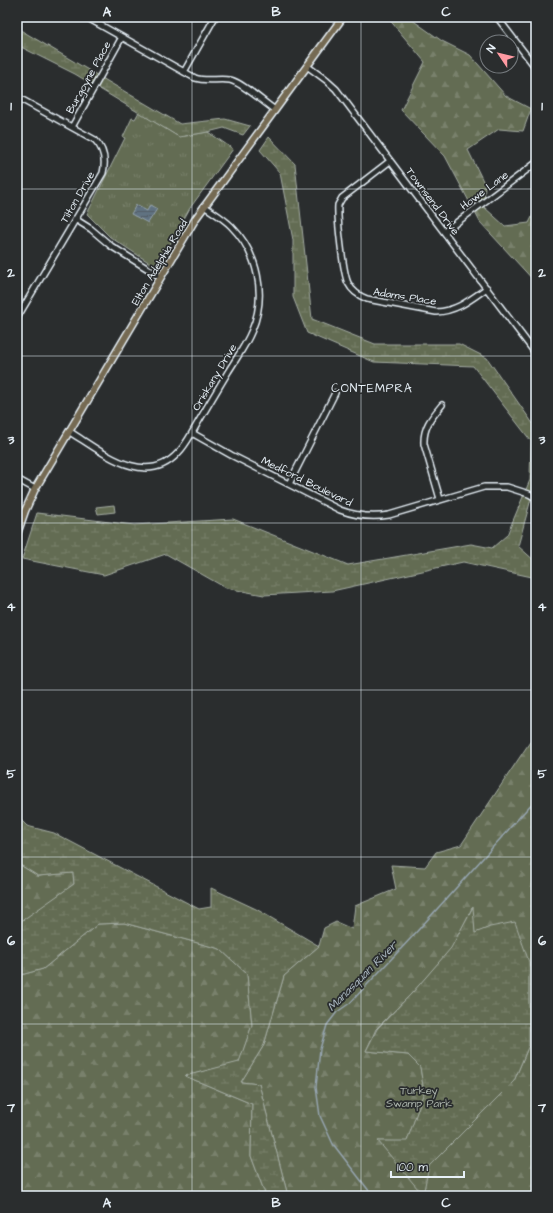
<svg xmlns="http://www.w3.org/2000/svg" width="553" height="1213" font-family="'Architects Daughter',sans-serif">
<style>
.grass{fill:url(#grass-tufts);stroke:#a6aea5}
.forest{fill:url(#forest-firs);stroke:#a6aea5;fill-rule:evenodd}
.wetland{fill:url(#wetland-marsh);stroke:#a6aea5}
.garden{fill:#636c52;stroke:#a6aea5}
.water{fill:url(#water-rules);stroke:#96a5b1}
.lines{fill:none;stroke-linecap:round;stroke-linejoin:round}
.stream{stroke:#96a5b1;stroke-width:1.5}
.minor-casing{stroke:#e8f1f8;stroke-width:8}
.major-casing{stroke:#e8f1f8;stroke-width:9}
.minor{stroke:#2a2d2e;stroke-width:5}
.major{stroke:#756b52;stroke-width:6}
.grid{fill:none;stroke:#e8f1f8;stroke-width:1;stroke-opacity:0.55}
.labels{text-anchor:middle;stroke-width:3.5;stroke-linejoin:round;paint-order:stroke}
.street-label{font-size:11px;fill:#e8f1f8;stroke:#2a2d2e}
.park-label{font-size:11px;fill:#acb5ad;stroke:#2a2d2e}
.neighbourhood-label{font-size:12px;letter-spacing:1px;fill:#e8f1f8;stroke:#2a2d2e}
.water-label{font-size:12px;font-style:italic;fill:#abb8c2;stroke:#2a2d2e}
.neatline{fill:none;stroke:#e8f1f8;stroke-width:1.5}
.grid-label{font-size:13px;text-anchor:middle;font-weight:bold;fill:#e8f1f8}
</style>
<defs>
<pattern id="grass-tufts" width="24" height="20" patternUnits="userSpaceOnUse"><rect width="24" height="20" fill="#636c52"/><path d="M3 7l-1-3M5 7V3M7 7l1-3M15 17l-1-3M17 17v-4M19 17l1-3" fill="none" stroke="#79816c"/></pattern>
<pattern id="forest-firs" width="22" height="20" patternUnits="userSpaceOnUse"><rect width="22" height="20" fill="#636c52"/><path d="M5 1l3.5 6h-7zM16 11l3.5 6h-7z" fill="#79816c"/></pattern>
<pattern id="wetland-marsh" width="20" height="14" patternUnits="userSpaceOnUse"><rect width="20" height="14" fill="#636c52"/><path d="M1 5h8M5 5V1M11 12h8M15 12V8" fill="none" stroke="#79816c"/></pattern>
<pattern id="water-rules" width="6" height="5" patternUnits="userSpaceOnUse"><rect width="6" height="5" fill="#607281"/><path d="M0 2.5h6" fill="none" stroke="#535d66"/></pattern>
</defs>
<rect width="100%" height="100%" fill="#2a2d2e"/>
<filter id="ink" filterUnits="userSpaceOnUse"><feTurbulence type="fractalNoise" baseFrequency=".025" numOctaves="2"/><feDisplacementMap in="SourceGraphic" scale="8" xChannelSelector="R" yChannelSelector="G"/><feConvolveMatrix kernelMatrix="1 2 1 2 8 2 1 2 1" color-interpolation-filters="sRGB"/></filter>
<g filter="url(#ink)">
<path class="grass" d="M 139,112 L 179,137 L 208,132 L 233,149 L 190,208 L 160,262 L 153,265 L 110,237 L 87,214 L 125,138 L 123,137 L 132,118 L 135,119 Z"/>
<path class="forest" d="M 389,17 L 408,17 L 442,41 L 470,55 L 506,96 L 531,109 L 523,131 L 499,129 L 468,150 L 485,185 L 484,207 L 505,226 L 529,223 L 536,209 L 536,283 L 480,222 L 445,156 L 401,110 L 425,62 L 388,18 Z
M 536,733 L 536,1196 L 288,1196 L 259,1084 L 241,1082 L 264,1045 L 284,976 L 319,946 L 324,928 L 336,922 L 352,929 L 355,906 L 396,889 L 391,865 L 425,867 L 436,852 L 461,845 ZM 472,908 L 475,934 L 490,927 L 529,962 L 529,1045 L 514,1081 L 428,1166 L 378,1141 L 407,1142 L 424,1092 L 420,1067 L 408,1055 L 366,1051 L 376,1029 L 413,992 L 452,948 Z
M 17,863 L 38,876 L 73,873 L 74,884 L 18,925 L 17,924 Z
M 124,923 L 220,949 L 247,974 L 252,1025 L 239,1063 L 185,1076 L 252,1104 L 251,1156 L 266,1196 L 17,1196 L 17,976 L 43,969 L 98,924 Z"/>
<path class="wetland" d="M 17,28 L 180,124 L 225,119 L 250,126 L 243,135 L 224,128 L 208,132 L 179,137 L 75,74 L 17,45 Z
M 269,137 L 295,164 L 312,319 L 375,344 L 459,344 L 487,358 L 536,428 L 536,481 L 518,546 L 536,562 L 536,581 L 532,577 L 463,562 L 332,591 L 264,595 L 226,588 L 166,554 L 104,575 L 22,559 L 37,513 L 134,525 L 233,519 L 348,565 L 471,544 L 492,548 L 507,535 L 530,480 L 531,441 L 473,366 L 374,362 L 307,333 L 293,297 L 293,240 L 280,173 L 260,150 Z
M 17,816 L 27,826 L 54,833 L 199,909 L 211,907 L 211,888 L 256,909 L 319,946 L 284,976 L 264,1045 L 241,1082 L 259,1084 L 288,1196 L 266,1196 L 251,1156 L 252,1104 L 185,1076 L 239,1062 L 252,1025 L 247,974 L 220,949 L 124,923 L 98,924 L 43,969 L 17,976 L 17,924 L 74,884 L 73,873 L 38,876 L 17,863 Z
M 473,907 L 475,933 L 490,927 L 515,922 L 529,962 L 529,1045 L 514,1081 L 429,1166 L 423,1195 L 378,1141 L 407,1141 L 424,1092 L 420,1067 L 408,1055 L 366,1051 L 377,1029 L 413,992 L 451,948 Z"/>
<path class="garden" d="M 114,505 L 115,512 L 98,514 L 96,507 Z"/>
<path class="water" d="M 136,205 L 147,211 L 150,205 L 157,209 L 148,223 L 131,214 Z"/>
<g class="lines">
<path class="stream" d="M 373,1196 L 333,1144 L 320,1116 L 316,1087 L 320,1049 L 327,1025 L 337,1012 L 350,1003 L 411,938 L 536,799"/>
<g class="minor-casing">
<path id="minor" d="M 86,17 L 195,78 C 207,82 218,78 230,80 C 243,83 263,102 275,110
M 497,17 L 536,68
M 307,66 L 326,80 L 336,89 L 536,354
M 184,72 L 215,17
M 17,97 L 95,140 C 104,149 106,160 103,173 L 17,318
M 72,127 L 122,37
M 390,161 L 342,198 L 338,205 C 337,217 343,273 348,283 C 352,291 359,296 367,299 L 436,312 C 457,311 470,300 487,288
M 75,219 L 91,229 L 111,246 L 161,277
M 444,232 L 536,163
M 70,432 C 101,451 145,489 178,453 C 184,447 188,440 192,433 C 204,412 216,392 228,372 C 236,359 246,345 252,330 C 267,295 258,253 231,226 C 223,218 214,213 204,206
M 192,433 L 231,455 L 340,510 C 356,516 371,518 389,515 L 484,487 L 507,487 L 529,494 L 536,498
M 17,479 L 35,489
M 289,484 L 335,393
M 440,499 L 424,444 C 423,427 432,417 442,405"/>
</g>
<g class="major-casing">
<path id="major" d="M 17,534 L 25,511 L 35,489 L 196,218 L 343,17"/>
</g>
<use href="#minor" class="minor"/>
<use href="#major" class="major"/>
</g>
</g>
<path class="grid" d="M 192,17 L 192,1196M 361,17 L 361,1196M 17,189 L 536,189M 17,356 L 536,356M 17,523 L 536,523M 17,690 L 536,690M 17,857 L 536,857M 17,1024 L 536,1024"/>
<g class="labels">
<g class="street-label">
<text transform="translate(88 77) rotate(-61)" y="4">Burgoyne Place</text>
<text transform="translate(484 190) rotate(-37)" y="4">Howe Lane</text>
<text transform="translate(77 197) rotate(-60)" y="4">Tilton Drive</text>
<text transform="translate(433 201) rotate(53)" y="4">Townsend Drive</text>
<text transform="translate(159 262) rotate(-59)" y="4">Elton Adelphia Road</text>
<text transform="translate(405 296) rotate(9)" y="4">Adams Place</text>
<text transform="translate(214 377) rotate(-59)" y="4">Oriskany Drive</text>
<text transform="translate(307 481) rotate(26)" y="4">Medford Boulevard</text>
</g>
<g class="park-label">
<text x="419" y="1094">Turkey<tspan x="419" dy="13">Swamp Park</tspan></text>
</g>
<g class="neighbourhood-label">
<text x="372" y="392">CONTEMPRA</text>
</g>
<g class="water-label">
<text transform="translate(362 976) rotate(-45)" y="4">Manasquan River</text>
</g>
</g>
<rect width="553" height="1213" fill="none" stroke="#2a2d2e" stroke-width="44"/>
<g transform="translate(499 54) rotate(305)"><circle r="19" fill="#2a2d2e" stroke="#767b7f"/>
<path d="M0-3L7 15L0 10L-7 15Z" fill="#ff9aa2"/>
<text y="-6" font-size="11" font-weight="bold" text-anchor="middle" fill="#e8f1f8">N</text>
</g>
<path d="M391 1171v6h73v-6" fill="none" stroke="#e8f1f8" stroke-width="2"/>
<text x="397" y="1171" font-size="12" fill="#e8f1f8" stroke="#2a2d2e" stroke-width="3" paint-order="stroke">100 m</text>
<rect x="22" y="22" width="509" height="1169" class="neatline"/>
<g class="grid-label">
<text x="107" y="16">A</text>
<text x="276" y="16">B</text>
<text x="446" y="16">C</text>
<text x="11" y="110">1</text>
<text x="542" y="110">1</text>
<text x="11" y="277">2</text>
<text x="542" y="277">2</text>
<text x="11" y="444">3</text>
<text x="542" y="444">3</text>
<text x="11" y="611">4</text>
<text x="542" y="611">4</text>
<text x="11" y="778">5</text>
<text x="542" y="778">5</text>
<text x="11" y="945">6</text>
<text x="542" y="945">6</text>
<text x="11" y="1112">7</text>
<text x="542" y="1112">7</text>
<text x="107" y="1207">A</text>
<text x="276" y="1207">B</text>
<text x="446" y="1207">C</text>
</g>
</svg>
